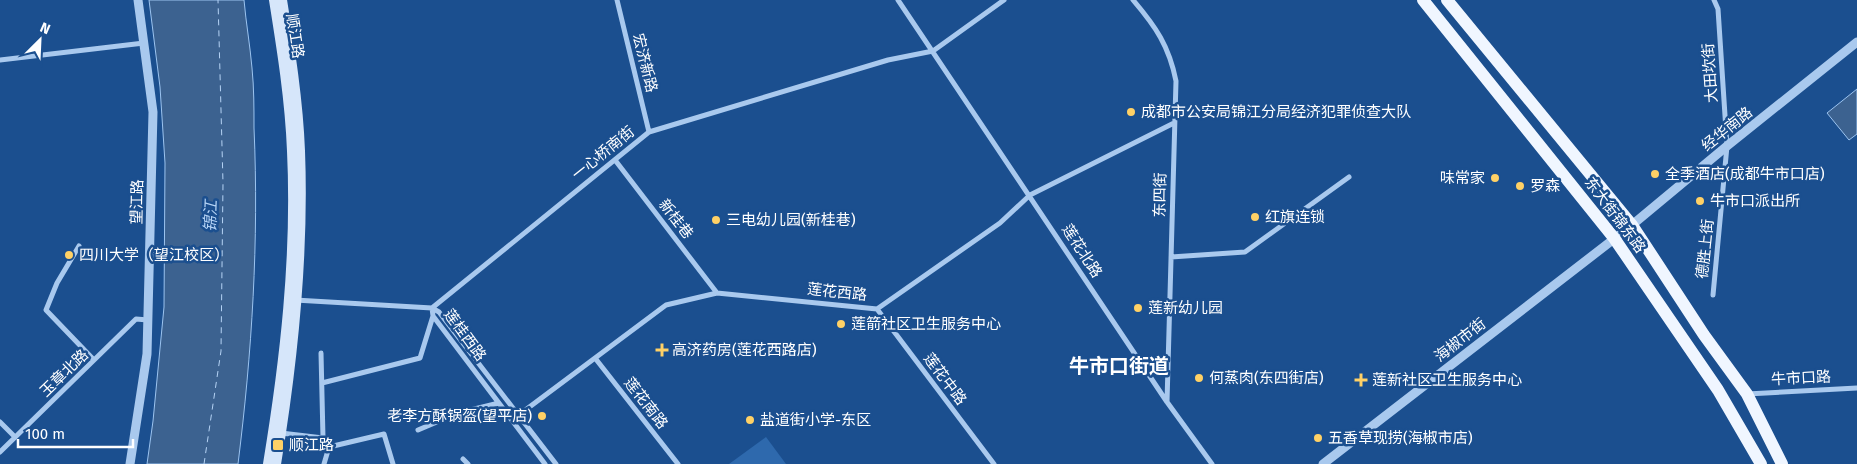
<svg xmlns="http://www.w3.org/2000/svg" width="1857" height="464" font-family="'Fira Sans','Noto Sans SC',sans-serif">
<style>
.green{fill:#2e69ad}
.water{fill:#3c6290;stroke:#9cc4f0}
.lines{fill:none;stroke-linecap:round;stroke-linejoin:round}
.ferry{stroke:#b5d3f5;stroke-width:1;stroke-dasharray:6 5;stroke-linecap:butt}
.minor{stroke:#a9c9ee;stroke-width:5}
.tertiary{stroke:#a9c9ee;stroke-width:9}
.secondary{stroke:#d6e6fa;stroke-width:10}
.primary{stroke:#f0f6ff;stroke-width:12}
.poi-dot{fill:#ffd166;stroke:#1b4f8f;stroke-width:2}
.labels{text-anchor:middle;stroke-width:5;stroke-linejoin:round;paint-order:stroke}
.street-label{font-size:15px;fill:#fff;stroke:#1b4f8f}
.poi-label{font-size:15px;fill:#fff;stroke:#1b4f8f;text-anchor:start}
.water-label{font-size:16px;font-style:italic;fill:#b5d3f5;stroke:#1b4f8f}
.district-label{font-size:20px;font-weight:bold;fill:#fff;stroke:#1b4f8f}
</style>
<rect width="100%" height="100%" fill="#1b4f8f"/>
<path class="green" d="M 766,437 L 786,464 L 729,464 Z"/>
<path class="water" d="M 149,0 L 244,0 C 246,23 250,45 252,68 C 254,88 254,108 254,128 C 259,241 252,352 238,464 L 147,464 L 153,421 L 164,307 L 165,163 L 160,87 Z
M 1857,89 L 1857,134 L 1849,140 L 1827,113 Z"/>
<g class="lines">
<path class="ferry" d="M 204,464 L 221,351 L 223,183 L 218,0"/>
<path class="minor" d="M 617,0 L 649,132
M 898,0 L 1167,402 L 1212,464
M 1133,0 C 1156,27 1169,46 1176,81 L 1167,402
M 0,60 L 144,43
M 615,160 L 717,293
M 79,246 L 57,283 L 46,310 L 94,360
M 1171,257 L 1245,252 L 1349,177
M 1713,295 L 1727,146 L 1718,9 L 1714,0
M 295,300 L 432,308 L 649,132 L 888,60 L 933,51 L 1004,0
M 432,308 L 439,312 L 556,464
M 432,308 L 433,316 L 545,464
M 877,309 L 994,464
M 321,353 L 323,438
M 595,358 L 678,464
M 322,383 L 420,358 L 433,316
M 1747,394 L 1857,388
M 512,420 L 666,305 L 717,293 L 877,309 L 1000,223 L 1030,195 L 1174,123
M 0,422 L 15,437
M 418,430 L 458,413 L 499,403
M 281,433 L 323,438 L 329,447
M 329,447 L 384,434 L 393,464
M 0,452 L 136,319 L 148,320
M 463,459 L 468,464
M 324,464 L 329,447"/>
<path class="tertiary" d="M 130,464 L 147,354 L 153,112 L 138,0
M 1323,464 L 1632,225 L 1727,146 L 1857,42"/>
<path class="secondary" d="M 268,464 C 285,361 297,256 292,151 C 290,100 282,50 274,0
M 276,464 C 293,361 304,255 300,151 C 298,100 290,50 282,0"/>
<path class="primary" d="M 1423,0 L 1614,238 L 1718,390 L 1761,464
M 1447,0 L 1632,225 L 1704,335 L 1747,394 L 1782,464"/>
</g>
<g class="poi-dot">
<circle cx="1131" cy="112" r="5"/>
<circle cx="1655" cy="174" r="5"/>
<circle cx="1495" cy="178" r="5"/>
<circle cx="1520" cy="186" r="5"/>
<circle cx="1700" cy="201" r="5"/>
<circle cx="1255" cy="217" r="5"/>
<circle cx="716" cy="220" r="5"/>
<circle cx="69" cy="255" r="5"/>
<circle cx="1138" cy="308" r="5"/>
<circle cx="841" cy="324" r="5"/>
<path d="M659.5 342.5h5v5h5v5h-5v5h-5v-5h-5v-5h5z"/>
<circle cx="1199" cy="378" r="5"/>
<path d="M1358.5 372.5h5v5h5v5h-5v5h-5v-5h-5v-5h5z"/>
<circle cx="542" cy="416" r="5"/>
<circle cx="750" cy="420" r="5"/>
<circle cx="1318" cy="438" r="5"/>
<rect x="272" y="439" width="12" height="12" rx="2.5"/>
</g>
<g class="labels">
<g class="street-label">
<text transform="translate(295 36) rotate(81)" y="5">顺江路</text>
<text transform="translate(645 63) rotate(76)" y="5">宏济新路</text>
<text transform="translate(1710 73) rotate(-94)" y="5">大田坎街</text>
<text transform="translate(1727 129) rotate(-39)" y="5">经华南路</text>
<text transform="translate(603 153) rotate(-39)" y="5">一心桥南街</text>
<text transform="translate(1160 195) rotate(-89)" y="5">东四街</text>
<text transform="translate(137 202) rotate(-89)" y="5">望江路</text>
<text transform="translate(1615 215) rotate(53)" y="5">东大街锦东路</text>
<text transform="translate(676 219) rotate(52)" y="5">新桂巷</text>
<text transform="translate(1705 249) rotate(-84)" y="5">德胜上街</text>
<text transform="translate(1082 251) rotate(57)" y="5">莲花北路</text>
<text transform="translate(837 292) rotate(6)" y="5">莲花西路</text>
<text transform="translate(465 335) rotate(54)" y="5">莲桂西路</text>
<text transform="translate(1460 340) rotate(-38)" y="5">海椒市街</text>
<text transform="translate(64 373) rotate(-44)" y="5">玉章北路</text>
<text transform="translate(1801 378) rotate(-3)" y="5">牛市口路</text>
<text transform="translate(945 379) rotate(53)" y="5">莲花中路</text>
<text transform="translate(646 403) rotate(52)" y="5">莲花南路</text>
</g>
<g class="poi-label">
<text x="1141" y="117">成都市公安局锦江分局经济犯罪侦查大队</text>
<text x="1665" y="179">全季酒店(成都牛市口店)</text>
<text x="1485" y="183" text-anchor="end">味常家</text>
<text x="1530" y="191">罗森</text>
<text x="1710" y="206">牛市口派出所</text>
<text x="1265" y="222">红旗连锁</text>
<text x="726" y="225">三电幼儿园(新桂巷)</text>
<text x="79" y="260">四川大学（望江校区）</text>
<text x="1148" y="313">莲新幼儿园</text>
<text x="851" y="329">莲箭社区卫生服务中心</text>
<text x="672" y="355">高济药房(莲花西路店)</text>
<text x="1209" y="383">何蒸肉(东四街店)</text>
<text x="1372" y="385">莲新社区卫生服务中心</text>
<text x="532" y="421" text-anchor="end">老李方酥锅盔(望平店)</text>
<text x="760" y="425">盐道街小学-东区</text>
<text x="1328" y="443">五香草现捞(海椒市店)</text>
<text x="289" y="450">顺江路</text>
</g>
<g class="water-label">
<text transform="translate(210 216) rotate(-88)" y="6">锦江</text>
</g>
<g class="district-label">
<text x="1119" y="373">牛市口街道</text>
</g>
</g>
<g transform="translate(40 40) rotate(24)" stroke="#1b4f8f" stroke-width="4" paint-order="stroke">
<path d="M0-4L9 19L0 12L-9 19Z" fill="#ffffff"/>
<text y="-8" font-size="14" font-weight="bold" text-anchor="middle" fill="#ffffff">N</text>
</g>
<path d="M18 439v8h115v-8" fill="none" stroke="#ffffff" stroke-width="2.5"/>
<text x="25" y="439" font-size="15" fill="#ffffff" stroke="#1b4f8f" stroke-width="4" paint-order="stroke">100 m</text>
</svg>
